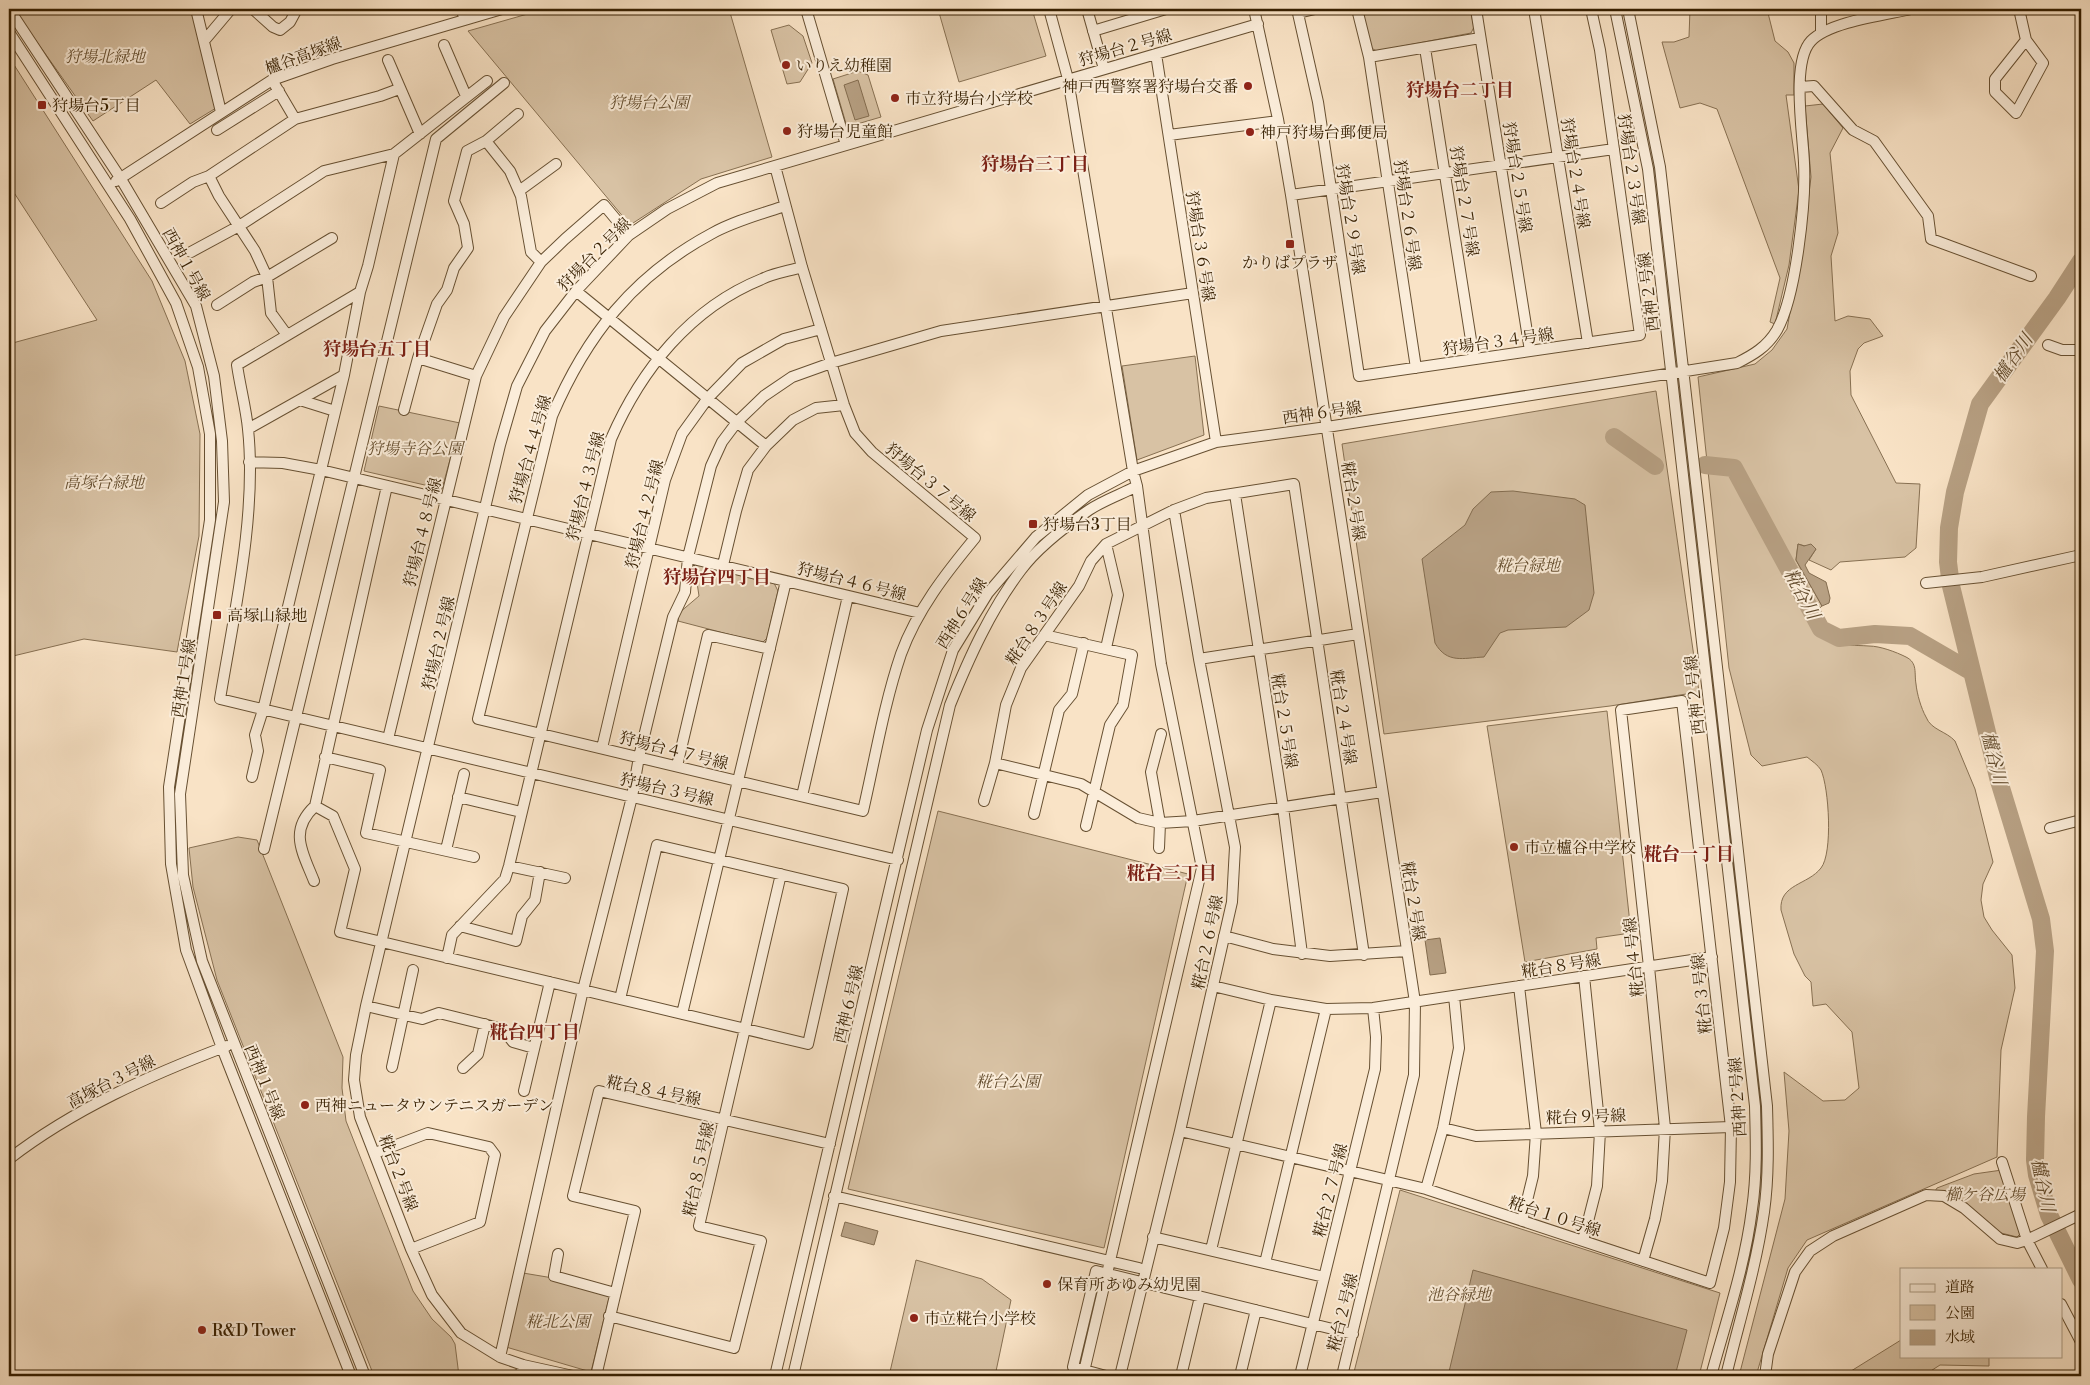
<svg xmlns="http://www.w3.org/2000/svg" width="2090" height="1385" font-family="'Libre Bodoni','Noto Serif JP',serif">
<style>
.green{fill:#d8c2a4;stroke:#877052}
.water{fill:#b7a083;stroke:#836c4f}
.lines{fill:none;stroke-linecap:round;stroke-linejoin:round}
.river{stroke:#b7a083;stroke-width:18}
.minor-casing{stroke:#675032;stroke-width:12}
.minor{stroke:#fbedda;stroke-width:10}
.poi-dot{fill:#8f2418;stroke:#fbedda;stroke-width:2}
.labels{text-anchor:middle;stroke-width:4;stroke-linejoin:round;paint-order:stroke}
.street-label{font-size:16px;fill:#361f00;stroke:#fbedda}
.park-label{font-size:16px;font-style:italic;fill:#675031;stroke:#fbedda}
.poi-label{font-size:16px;fill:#361f00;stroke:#fbedda;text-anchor:start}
.neighbourhood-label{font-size:18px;font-weight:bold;fill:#7a1f14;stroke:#fbedda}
.water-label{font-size:18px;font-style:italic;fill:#634c2e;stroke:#fbedda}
</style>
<rect width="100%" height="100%" fill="#f9e3c6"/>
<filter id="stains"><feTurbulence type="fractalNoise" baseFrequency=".004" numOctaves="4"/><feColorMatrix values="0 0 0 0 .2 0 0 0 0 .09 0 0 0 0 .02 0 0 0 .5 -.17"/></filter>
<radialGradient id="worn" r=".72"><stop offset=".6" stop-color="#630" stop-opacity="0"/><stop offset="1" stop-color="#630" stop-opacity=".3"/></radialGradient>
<path class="green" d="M 23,9 L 192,9 L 216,108 L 190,124 L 156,80 L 93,121 L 17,14 Z
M 545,9 L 729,9 L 772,157 L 701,179 L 630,225 L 468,31 Z
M 938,9 L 1032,9 L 1046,56 L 959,82 Z
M 1361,9 L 1470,9 L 1474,27 L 1471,33 L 1377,51 L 1371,48 Z
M 1690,9 L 1767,9 L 1775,41 L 1788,52 L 1794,63 L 1794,95 L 1786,95 L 1799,190 L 1789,265 L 1775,324 L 1770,322 L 1780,278 L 1717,109 L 1700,103 L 1680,108 L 1662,42 L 1674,42 L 1689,37 Z
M 789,25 L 803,36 L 812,63 L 800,82 L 787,84 L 771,30 Z
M 9,57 L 152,281 L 185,361 L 200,434 L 199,536 L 177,652 L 84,639 L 9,657 L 9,344 L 97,320 L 9,185 Z
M 858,71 L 868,75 L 881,117 L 847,127 L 833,79 Z
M 1823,104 L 1843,128 L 1830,153 L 1838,233 L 1831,256 L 1835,321 L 1848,316 L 1870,319 L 1883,336 L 1864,343 L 1858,349 L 1850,371 L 1851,395 L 1896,483 L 1920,484 L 1916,548 L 1905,557 L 1840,562 L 1831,570 L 1809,560 L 1816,549 L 1798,544 L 1796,560 L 1822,606 L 1811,616 C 1822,650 1841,644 1869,646 C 1880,646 1896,652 1906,657 C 1918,663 1914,673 1916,684 C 1917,694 1921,708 1926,717 C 1931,730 1946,731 1955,741 L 1975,789 L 1993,862 L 1983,884 L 1981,900 L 1984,917 L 1992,930 L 2012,955 L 2015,988 L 2001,1050 L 1997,1157 L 1807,1240 L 1788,1268 L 1756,1376 L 1739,1376 L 1785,1199 L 1789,1131 L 1784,1072 L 1823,1101 L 1845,1100 L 1859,1088 L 1852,1032 L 1826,1004 L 1813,1006 L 1811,982 L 1805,976 L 1794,954 L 1781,910 C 1779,884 1808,885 1821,868 C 1833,853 1829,788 1821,770 C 1818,765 1812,761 1807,757 L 1762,766 L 1751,755 L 1729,668 L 1698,377 L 1755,364 L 1772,350 L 1787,329 L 1804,235 L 1811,177 L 1805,106 Z
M 1195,356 L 1204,435 L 1137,460 L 1122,366 Z
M 1656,391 L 1699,692 L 1610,706 L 1384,734 L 1342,444 Z
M 379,406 L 460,423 L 442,489 L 364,471 Z
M 694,562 L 773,581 L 778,591 L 767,638 L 762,643 L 678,621 L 679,613 L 699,596 Z
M 1607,711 L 1631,933 L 1596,938 L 1597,949 L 1525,962 L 1487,726 Z
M 938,811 L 1188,874 L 1104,1248 L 848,1189 Z
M 238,837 L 257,840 L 343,1057 L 342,1088 L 346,1121 L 413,1291 L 432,1319 L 451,1337 L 455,1344 L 459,1376 L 374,1376 L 217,980 L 193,887 L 189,848 Z
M 2002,1170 L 2021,1233 L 2017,1237 L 2001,1233 L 1935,1191 L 1937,1188 L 1974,1174 Z
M 1400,1190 L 1720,1293 L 1699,1376 L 1353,1376 Z
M 916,1260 L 982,1279 L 1011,1300 L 995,1376 L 889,1376 Z
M 523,1273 L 553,1278 L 610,1294 L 591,1372 L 506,1347 Z
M 1901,1340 L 1901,1356 L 1989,1356 L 1989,1366 L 1940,1365 L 1923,1376 L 1843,1376 Z"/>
<path class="water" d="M 858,80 L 869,116 L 855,120 L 844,85 Z
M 1513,491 L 1575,499 L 1585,505 L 1594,593 L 1589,610 L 1566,627 L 1508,630 L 1500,633 L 1484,657 C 1463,658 1447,664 1435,643 L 1422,559 L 1465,525 L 1473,509 L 1491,492 Z
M 1798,544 L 1804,546 L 1811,544 L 1816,549 L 1805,565 L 1809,573 L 1826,582 L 1830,598 L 1829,603 L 1822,606 L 1796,560 Z
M 1440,938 L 1446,973 L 1430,975 L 1425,940 Z
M 845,1222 L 878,1231 L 874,1245 L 841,1236 Z
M 1473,1270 L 1687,1330 L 1675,1376 L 1448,1376 Z"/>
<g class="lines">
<path class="river" d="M 2081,261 L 2057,298 L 1980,404 L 1955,492 L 1949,528 L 1948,562 L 1951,586 L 1999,781 L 2041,919 L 2045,951 L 2036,1117 L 2035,1160 L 2037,1175 L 2049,1215 L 2081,1280
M 1614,437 L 1655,466
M 1705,465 L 1734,468 L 1821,629 L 1839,638 L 1875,634 L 1910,636 L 1972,672"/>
<g class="minor-casing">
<path id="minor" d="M 9,9 L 121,179 L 196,306 L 214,376 L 222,441 L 224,502 L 180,794 L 183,875 L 202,961 L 365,1376
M 196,9 L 221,112
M 253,9 L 273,27 L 280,30 L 290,22 L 297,9
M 461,9 L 465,19
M 806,9 L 846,145
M 1049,9 L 1068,79 L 1133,471 L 1137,486 L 1161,664 L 1202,868 L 1083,1376
M 1087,9 L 1104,69
M 1254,9 L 1278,119 L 1291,195 L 1415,1002 L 1414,1075 L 1342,1376
M 1297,9 L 1318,102 L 1359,376 L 1640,335 L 1600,50 L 1591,9
M 1357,9 L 1369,57 L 1416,368
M 1476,9 L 1530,351
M 1534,9 L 1588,343
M 1615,9 L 1648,169 L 1755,1106 C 1756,1141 1757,1175 1752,1209 C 1745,1266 1726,1321 1711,1376
M 1628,9 L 1660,167 L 1767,1106 C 1768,1141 1769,1177 1764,1212 C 1756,1268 1739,1322 1726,1376
M 2019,9 L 2026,40 L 2043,63 L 2016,113 L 1995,92 L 1995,79 L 2026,40
M 1298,13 L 1315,9
M 1093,31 L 1166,9
M 9,32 L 130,219 L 176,303 L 198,367 L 210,434 L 210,520 L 169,787 L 171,864 L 186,950 L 222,1048 L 351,1376
M 1821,33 L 1821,9
M 204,41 L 231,9
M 444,45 L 466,96
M 1425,48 L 1474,359
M 1156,54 L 1216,442
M 1369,57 L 1480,38
M 388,60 L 420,134
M 275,85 L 295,119
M 1800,87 L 1814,86 L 1853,130 L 1874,141 L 1928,216 L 1931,239 L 2031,276
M 217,130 L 279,91
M 1169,135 L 1278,121
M 486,141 L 510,171 L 521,196 L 531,252 L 541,262
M 775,166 L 802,267 L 844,405 L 855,433 L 872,452 L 975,538 C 946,573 917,610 901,654 C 884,704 875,759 863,811 L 478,719 L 552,416 C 586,336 633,276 711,234 C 734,221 761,214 785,206
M 209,176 L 219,196 L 255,251 L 267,277 L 271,313 L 287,335
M 116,181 L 272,80 L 332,59 L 502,9
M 519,191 L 556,164
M 1291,195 L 1614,149
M 161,203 L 193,182 L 209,176 L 295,119 L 380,96 L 399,89
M 191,252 L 239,226 L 324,171 L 394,154 L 487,81
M 576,291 L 766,446
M 360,292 L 237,365 C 240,386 246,408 248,429 C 257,514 234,614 220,699 L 898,860
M 217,305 L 253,282 L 267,277 L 332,238
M 2048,345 L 2062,350 L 2081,350
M 418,358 L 476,376
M 300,400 L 335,411
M 404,410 L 418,358 L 437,304 L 447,290 L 454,268 L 468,248 L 464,224 L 454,201 L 467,151 L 486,141 L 518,114
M 248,429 L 344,375
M 249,462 L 283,463 L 321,470 L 920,613
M 387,486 L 315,806 L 333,816 L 355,869 L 340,932 L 808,1044 L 843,889 L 657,845 L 620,999
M 1235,494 L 1283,807 L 1302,954
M 723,565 L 736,511 L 748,470 L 766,446 L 793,420 L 816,408 L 844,405
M 1926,583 L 1982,577 L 2081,555
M 1044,635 L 1132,655 L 1123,705 L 1110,725 L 1086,826
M 1106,648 L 1118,595 L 1106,544
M 1199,659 L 1358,634
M 388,739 L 476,376 L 504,317 L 541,262 L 565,239 L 604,205 L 629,235
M 602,748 L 665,480 L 682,434 L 708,398 L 742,363 L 784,339 L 821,329
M 325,757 L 380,770 L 366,833 L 474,857
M 677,766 L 708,635 L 770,649
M 252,777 L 258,751 L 255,735 L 263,710 L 344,375 L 360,292 L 368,266 L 394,154
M 802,796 L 848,596
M 458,797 L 521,812
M 984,801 L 995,763
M 1034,814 L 1059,710 L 1072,694 L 1084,643
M 2050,828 L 2081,820
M 1159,848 L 1160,823 L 1151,772 L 1161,734
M 264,849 L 436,139 L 504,83
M 446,850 L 464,774
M 509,866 L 565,878
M 314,881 C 303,853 288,831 315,806
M 460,926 L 516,941 L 522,916 L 535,900 L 540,872
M 1224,936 L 1273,949 L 1330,956 L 1407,951
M 1364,955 L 1294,484 L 1206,498 L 1174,510 L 1106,544 L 1091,561 L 1079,586 L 1021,668 L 1006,705 L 995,763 L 1081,784 L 1138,818 L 1160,823 L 1193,821 L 1382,792
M 447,958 L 452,935 L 505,879 L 509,866 L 611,439 C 641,370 690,308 762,279 C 774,273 789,271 802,267
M 1213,986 L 1271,1000 L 1326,1009 L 1373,1008 L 1712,957
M 1519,986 L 1536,1133 L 1533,1176 L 1522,1221
M 366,1006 L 422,1019 L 439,1013 L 503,1029 L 513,1042 L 534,1048
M 682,1014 L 786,581
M 392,1067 L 413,970
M 463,1068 L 478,1054 L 485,1024
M 524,1091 L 550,982
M 1443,1128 L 1476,1136 L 1731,1127
M 1180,1131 L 1426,1189 L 1710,1283 L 1724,1228 L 1730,1182 L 1731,1127 L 1682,701 L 1621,710 L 1649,967 L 1665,1128 L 1662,1181 L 1655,1219 L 1643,1261
M 375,1153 L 428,1133 L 489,1147 L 495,1155 L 480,1222 L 411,1249
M 9,1159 C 74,1109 150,1075 227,1046
M 2002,1162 L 2027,1240 L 2042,1269
M 1426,1189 L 1443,1128 L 1459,1048 L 1454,996
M 834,1196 L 1139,1268
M 1153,1237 L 1324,1277
M 1583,1241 L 1597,1186 L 1600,1131 L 1584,976
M 1211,1250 L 1271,1000
M 558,1254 L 554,1276 L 615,1293
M 1265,1263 L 1326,1009
M 2061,1304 L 2081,1342
M 609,1316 L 734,1348 L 761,1241 L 699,1226 L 781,874
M 500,1357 L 583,990 L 632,797 L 639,757 L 673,617 L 685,592 L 688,557 L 711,466 L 722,442 L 737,422 L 764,396 L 792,377 L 831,363 L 941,331 L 1193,293
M 520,1376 L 523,1365
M 573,1376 L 523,1365 L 500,1357 L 461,1333 L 432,1295 L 411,1249 L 360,1117 L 354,1080 L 356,1055 L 366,1006 L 500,445 L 517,386 L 545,331 L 576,291 L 629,235 L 667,209 L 717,183 L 1258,24
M 596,1376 L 635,1211 L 573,1196 L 599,1091 L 830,1144
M 775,1376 L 927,730 L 953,650 L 988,593 L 1036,537 L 1088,495 L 1133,471 L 1216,442 L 1327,427 L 1737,363 C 1753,355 1767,347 1777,330 C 1796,296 1806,203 1804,163 C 1803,134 1791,62 1811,41 C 1829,22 1884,15 1911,9
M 793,1376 L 950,705 C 969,658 990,611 1021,570 C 1038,547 1066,526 1089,510 C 1104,500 1122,494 1137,486
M 1106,1376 L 1073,1367 L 1096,1271 L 1353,1334
M 1120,1376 L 1180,1131 L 1232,902 L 1235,847 L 1199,659 L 1174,510
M 1181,1376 L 1200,1297
M 1240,1376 L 1256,1310
M 1300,1376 L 1375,1069 L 1376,1037 L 1373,1008
M 1765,1376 L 1768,1354 L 1795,1272 L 1810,1251 L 1833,1236 L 1926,1195 L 1944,1196 L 1964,1208 L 2000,1239 L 2017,1243 L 2027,1240 L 2081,1214"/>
</g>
<use href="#minor" class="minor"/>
</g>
<g class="poi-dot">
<circle cx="786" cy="65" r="5"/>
<circle cx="1248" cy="86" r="5"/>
<circle cx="895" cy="98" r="5"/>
<rect x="37" y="100" width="10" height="10" rx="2.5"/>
<circle cx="787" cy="131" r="5"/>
<circle cx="1250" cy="132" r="5"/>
<rect x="1285" y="239" width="10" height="10" rx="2.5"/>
<rect x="1028" y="519" width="10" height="10" rx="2.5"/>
<rect x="212" y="610" width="10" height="10" rx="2.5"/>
<circle cx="1514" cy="847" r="5"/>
<circle cx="305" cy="1105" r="5"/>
<circle cx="1047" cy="1284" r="5"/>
<circle cx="914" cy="1318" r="5"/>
<circle cx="202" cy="1330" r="5"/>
</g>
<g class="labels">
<g class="street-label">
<text transform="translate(1125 47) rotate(-16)" y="6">狩場台２号線</text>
<text transform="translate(303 55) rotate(-20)" y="6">櫨谷高塚線</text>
<text transform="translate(1632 169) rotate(82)" y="6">狩場台２３号線</text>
<text transform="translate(1576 173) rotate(81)" y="6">狩場台２４号線</text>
<text transform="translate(1518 177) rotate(81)" y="6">狩場台２５号線</text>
<text transform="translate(1465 201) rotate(81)" y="6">狩場台２７号線</text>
<text transform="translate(1408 215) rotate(82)" y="6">狩場台２６号線</text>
<text transform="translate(1351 219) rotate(81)" y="6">狩場台２９号線</text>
<text transform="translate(1201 246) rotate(81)" y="6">狩場台３６号線</text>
<text transform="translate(594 254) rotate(-45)" y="6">狩場台２号線</text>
<text transform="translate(187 264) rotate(61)" y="6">西神１号線</text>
<text transform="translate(1648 292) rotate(-97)" y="6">西神２号線</text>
<text transform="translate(1498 341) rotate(-8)" y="6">狩場台３４号線</text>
<text transform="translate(1322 412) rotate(-8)" y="6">西神６号線</text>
<text transform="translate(530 449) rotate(-74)" y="6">狩場台４４号線</text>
<text transform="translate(931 482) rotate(40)" y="6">狩場台３７号線</text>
<text transform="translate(585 486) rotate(-76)" y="6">狩場台４３号線</text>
<text transform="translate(1354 501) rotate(81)" y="6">糀台２号線</text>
<text transform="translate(644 514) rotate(-76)" y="6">狩場台４２号線</text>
<text transform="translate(422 532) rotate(-76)" y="6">狩場台４８号線</text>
<text transform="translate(852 581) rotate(14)" y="6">狩場台４６号線</text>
<text transform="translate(961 613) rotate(-58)" y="6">西神６号線</text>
<text transform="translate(1036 623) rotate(-56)" y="6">糀台８３号線</text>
<text transform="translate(438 643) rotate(-77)" y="6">狩場台２号線</text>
<text transform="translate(183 678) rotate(-81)" y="6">西神１号線</text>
<text transform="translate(1694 695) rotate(-96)" y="6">西神２号線</text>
<text transform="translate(1344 717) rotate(81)" y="6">糀台２４号線</text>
<text transform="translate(1285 721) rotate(81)" y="6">糀台２５号線</text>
<text transform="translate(674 750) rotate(14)" y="6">狩場台４７号線</text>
<text transform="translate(667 789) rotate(13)" y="6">狩場台３号線</text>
<text transform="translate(1414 901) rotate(81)" y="6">糀台２号線</text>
<text transform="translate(1207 942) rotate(-78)" y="6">糀台２６号線</text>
<text transform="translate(1633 957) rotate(-96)" y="6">糀台４号線</text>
<text transform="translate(1561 965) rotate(-9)" y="6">糀台８号線</text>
<text transform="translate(1701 994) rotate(-96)" y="6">糀台３号線</text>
<text transform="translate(848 1004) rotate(-77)" y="6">西神６号線</text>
<text transform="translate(111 1081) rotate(-27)" y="6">高塚台３号線</text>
<text transform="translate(265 1082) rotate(68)" y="6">西神１号線</text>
<text transform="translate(654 1090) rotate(11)" y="6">糀台８４号線</text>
<text transform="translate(1737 1097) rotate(-94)" y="6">西神２号線</text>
<text transform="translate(1586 1116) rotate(-2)" y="6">糀台９号線</text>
<text transform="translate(698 1169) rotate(-78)" y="6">糀台８５号線</text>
<text transform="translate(399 1173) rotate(69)" y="6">糀台２号線</text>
<text transform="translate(1330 1190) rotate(-76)" y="6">糀台２７号線</text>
<text transform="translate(1555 1216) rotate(18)" y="6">糀台１０号線</text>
<text transform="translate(1342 1312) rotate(-76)" y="6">糀台２号線</text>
</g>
<g class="park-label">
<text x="105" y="62">狩場北緑地</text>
<text x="649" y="108">狩場台公園</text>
<text x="415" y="454">狩場寺谷公園</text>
<text x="104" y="488">高塚台緑地</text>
<text x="1528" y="571">糀台緑地</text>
<text x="1008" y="1087">糀台公園</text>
<text x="1985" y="1200">櫛ケ谷広場</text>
<text x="1459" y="1300">池谷緑地</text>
<text x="558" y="1327">糀北公園</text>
</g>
<g class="poi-label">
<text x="796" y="71">いりえ幼稚園</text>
<text x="1238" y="92" text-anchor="end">神戸西警察署狩場台交番</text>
<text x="905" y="104">市立狩場台小学校</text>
<text x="52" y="111">狩場台5丁目</text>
<text x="797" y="137">狩場台児童館</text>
<text x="1260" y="138">神戸狩場台郵便局</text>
<text x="1290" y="268" text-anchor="middle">かりばプラザ</text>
<text x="1043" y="530">狩場台3丁目</text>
<text x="227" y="621">高塚山緑地</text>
<text x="1524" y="853">市立櫨谷中学校</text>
<text x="315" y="1111">西神ニュータウンテニスガーデン</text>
<text x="1057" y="1290">保育所あゆみ幼児園</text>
<text x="924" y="1324">市立糀台小学校</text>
<text x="212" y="1336">R&amp;D Tower</text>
</g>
<g class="neighbourhood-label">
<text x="1460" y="96">狩場台二丁目</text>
<text x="1035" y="170">狩場台三丁目</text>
<text x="377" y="355">狩場台五丁目</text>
<text x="717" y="583">狩場台四丁目</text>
<text x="1689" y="860">糀台一丁目</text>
<text x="1172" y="879">糀台三丁目</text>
<text x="535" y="1038">糀台四丁目</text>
</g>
<g class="water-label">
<text transform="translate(2013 358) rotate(-55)" y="6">櫨谷川</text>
<text transform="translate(1802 594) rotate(62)" y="6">糀谷川</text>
<text transform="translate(1994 758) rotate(76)" y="6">櫨谷川</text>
<text transform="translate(2043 1185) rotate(78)" y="6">櫨谷川</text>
</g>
</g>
<rect width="2090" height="1385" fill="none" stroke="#f9e3c6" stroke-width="30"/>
<rect x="10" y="10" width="2070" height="1365" fill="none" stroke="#361f00" stroke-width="2.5"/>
<rect x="15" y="15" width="2060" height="1355" fill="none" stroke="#361f00"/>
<rect x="1900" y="1268" width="162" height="90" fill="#fbedda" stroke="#ac9b83"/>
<rect x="1910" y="1284" width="25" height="8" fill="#fbedda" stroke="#ac9b83"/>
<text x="1945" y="1292" font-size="15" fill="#361f00">道路</text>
<rect x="1910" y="1305" width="25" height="15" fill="#d8c2a4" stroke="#ac9b83"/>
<text x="1945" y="1318" font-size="15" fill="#361f00">公園</text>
<rect x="1910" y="1330" width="25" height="15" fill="#b7a083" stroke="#ac9b83"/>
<text x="1945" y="1342" font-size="15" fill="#361f00">水域</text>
<rect width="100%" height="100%" filter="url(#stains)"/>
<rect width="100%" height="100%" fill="url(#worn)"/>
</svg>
